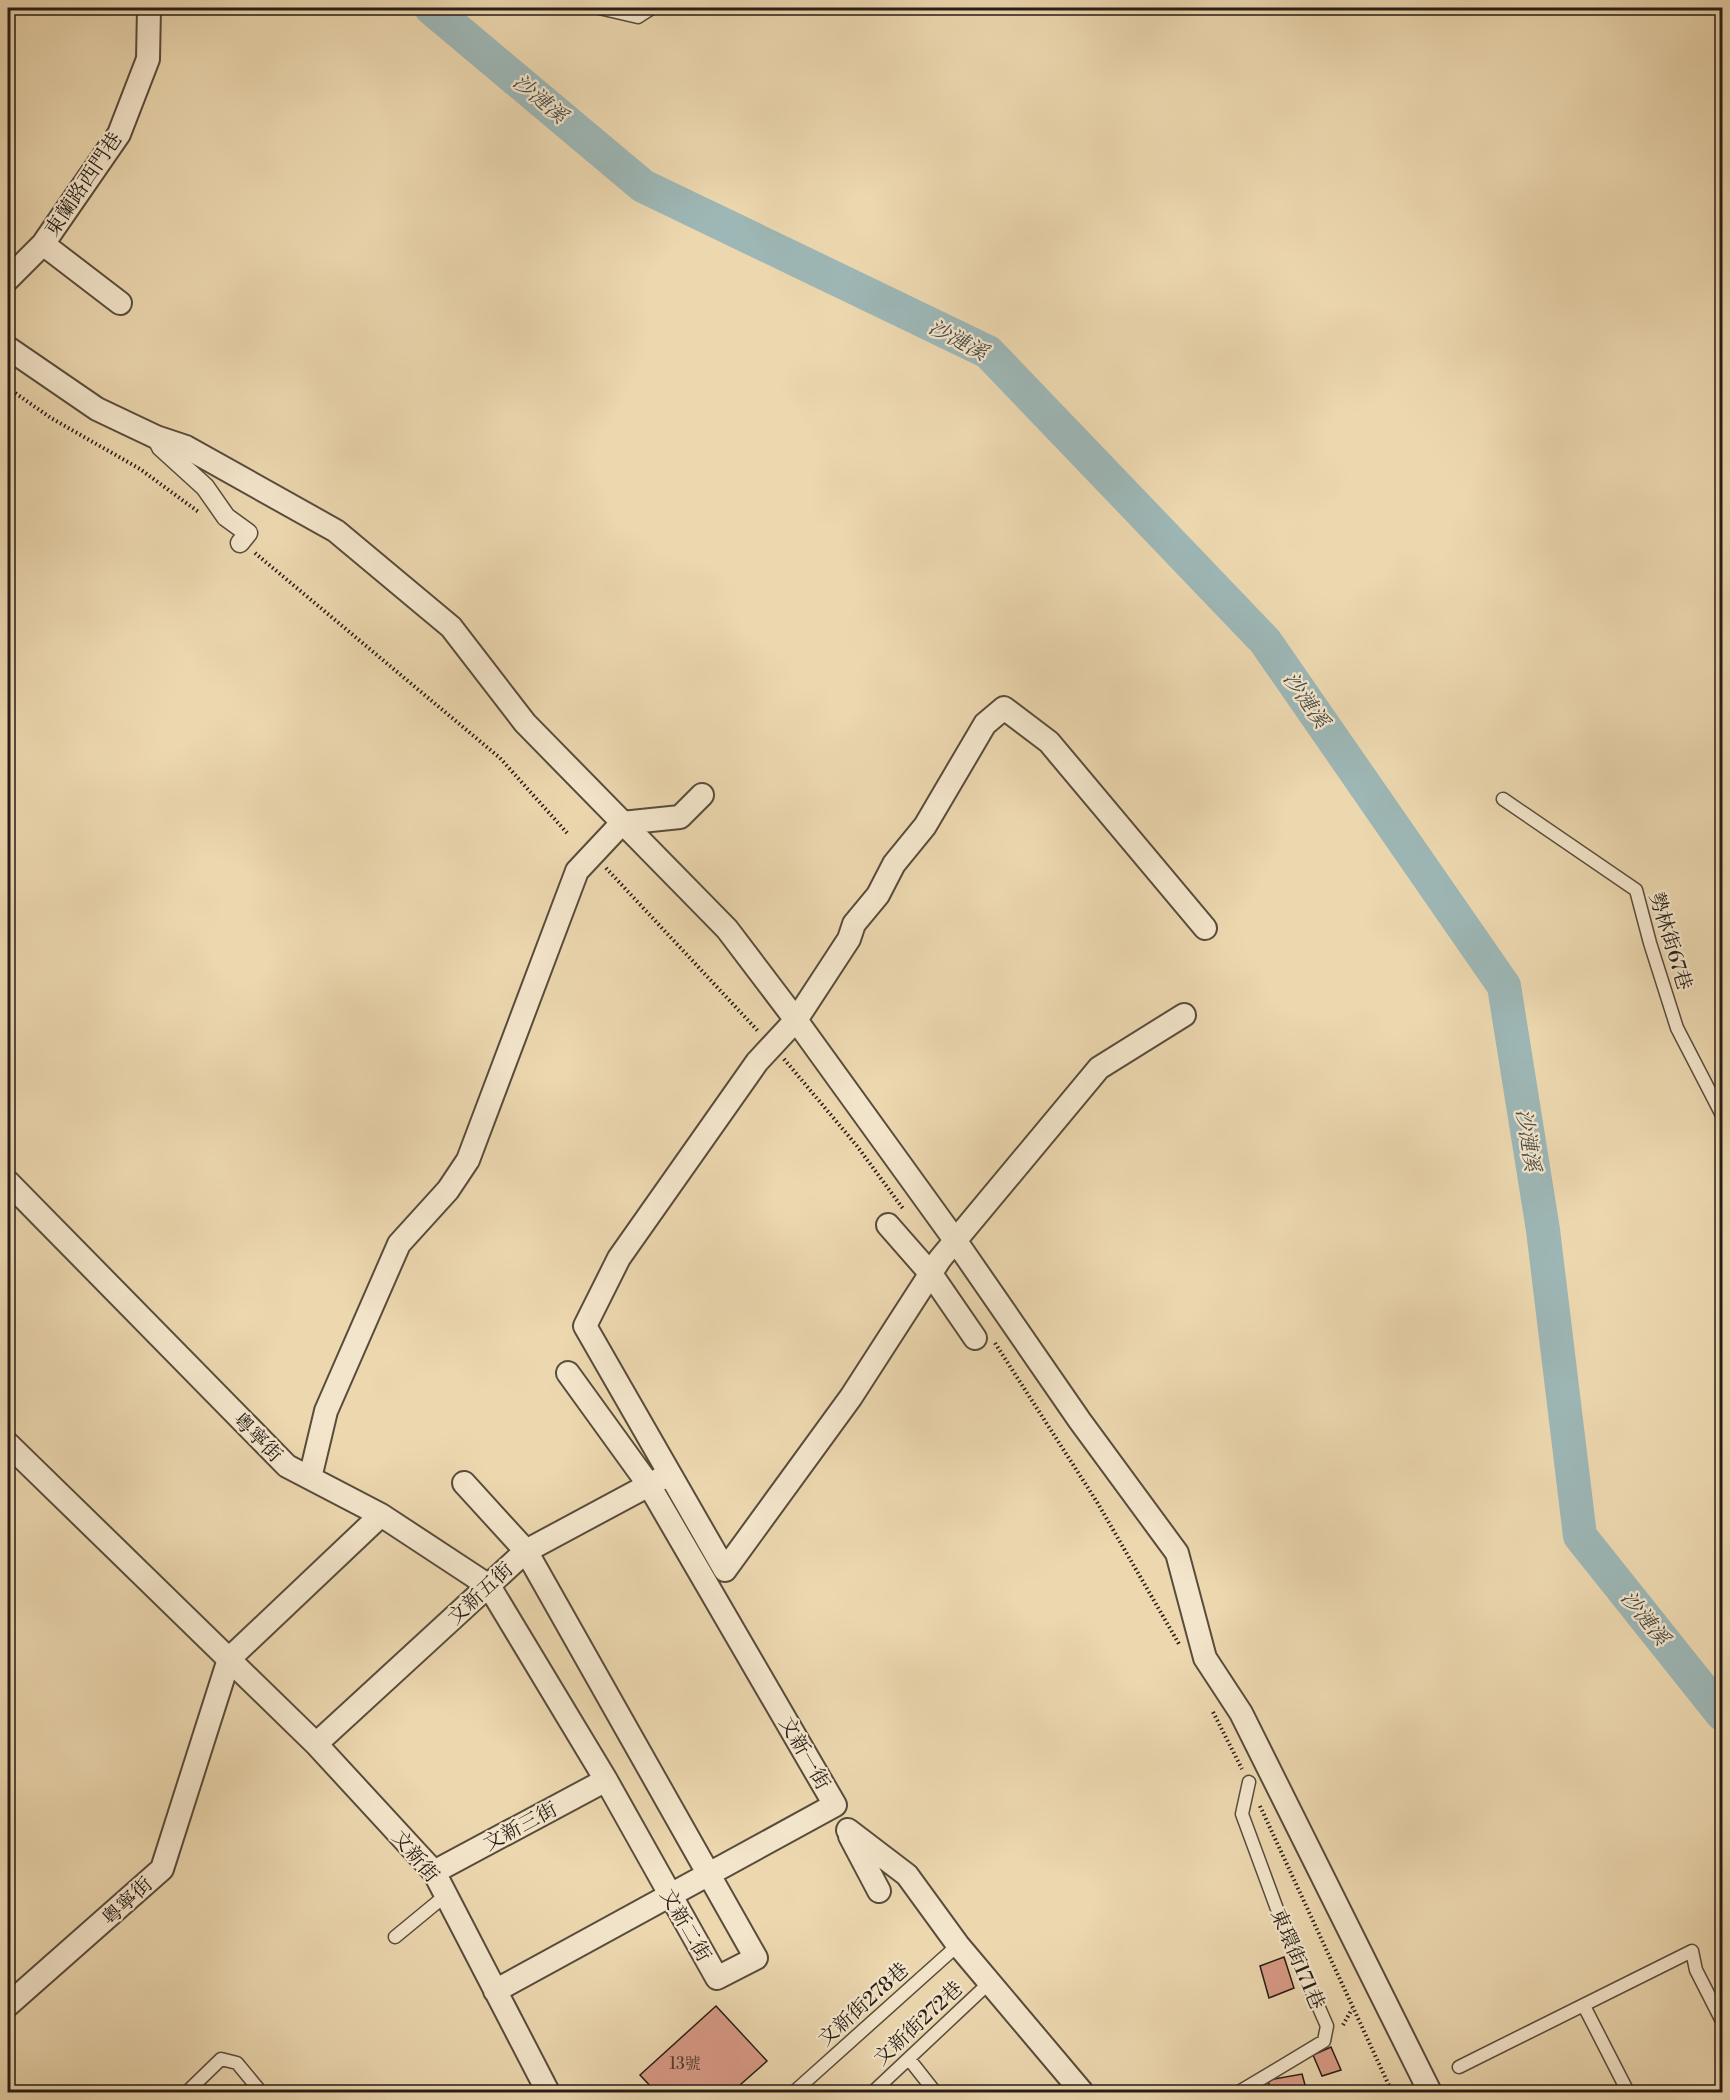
<svg xmlns="http://www.w3.org/2000/svg" width="1730" height="2100" font-family="'Libre Bodoni','Noto Serif TC',serif">
<style>
.lines{fill:none;stroke-linecap:round;stroke-linejoin:round}
.stream{stroke:#6d7976;stroke-width:6}
.river{stroke:#9db7b6;stroke-width:34}
.building{fill:#d99b87;stroke:#261d16;stroke-width:1.5}
.service-casing{stroke:#584c3c;stroke-width:15}
.pedestrian-casing{stroke:#584c3c;stroke-width:21}
.minor-casing{stroke:#584c3c;stroke-width:26}
.path{stroke:#261d16;stroke-width:4;stroke-dasharray:1.5 3;stroke-linecap:butt}
.service{stroke:#f3e5cb;stroke-width:12}
.pedestrian{stroke:#f3e5cb;stroke-width:18}
.minor{stroke:#f3e5cb;stroke-width:22}
.labels{text-anchor:middle;stroke-width:4.5;stroke-linejoin:round;paint-order:stroke}
.number-label{font-size:16px;fill:#533c32}
.street-label{font-size:20px;fill:#261d16;stroke:#f3e5cb}
.water-label{font-size:21px;font-style:italic;fill:#4a4b46;stroke:#f3e5cb}
</style>
<rect width="100%" height="100%" fill="#ecd7af"/>
<filter id="stains"><feTurbulence type="fractalNoise" baseFrequency=".00333" numOctaves="4"/><feColorMatrix values="0 0 0 0 .2 0 0 0 0 .09 0 0 0 0 .02 0 0 0 .5 -.17"/></filter>
<radialGradient id="worn" r=".72"><stop offset=".6" stop-color="#630" stop-opacity="0"/><stop offset="1" stop-color="#630" stop-opacity=".3"/></radialGradient>
<g class="lines">
<path class="stream" d="M 1715,1704 L 1722,1703"/>
<path class="river" d="M 431,8 L 643,186 L 988,352 L 1265,641 L 1504,986 L 1543,1230 L 1580,1536 L 1722,1714"/>
</g>
<path class="building" d="M 1284,1957 L 1294,1988 L 1269,1998 L 1260,1966 Z
M 716,2006 L 767,2061 L 732,2092 L 656,2092 L 640,2075 Z
M 1331,2047 L 1341,2070 L 1322,2076 L 1313,2055 Z
M 1302,2074 L 1307,2092 L 1271,2092 L 1268,2080 Z"/>
<g class="lines">
<g class="service-casing">
<path id="service" d="M 599,8 L 638,17 L 652,8
M 1503,799 L 1636,890 L 1650,943 L 1677,1028 L 1722,1115
M 395,1937 L 446,1895
M 1584,2006 L 1628,2092
M 909,2059 L 935,2092
M 1459,2067 L 1692,1951 L 1696,1970 L 1722,2021
M 187,2092 L 221,2059 L 237,2063 L 261,2092
M 794,2092 L 958,1945
M 873,2092 L 989,1983
M 1239,2092 L 1324,2041 L 1327,2026 L 1284,1928 L 1242,1814 L 1249,1782"/>
</g>
<g class="pedestrian-casing">
<path id="pedestrian" d="M 156,437 L 161,447 L 205,487 L 226,517 L 248,533 L 240,543"/>
</g>
<g class="minor-casing">
<path id="minor" d="M 43,244 L 120,303
M 8,279 L 43,244 L 119,134 L 148,59 L 149,8
M 8,348 L 97,409 L 156,437 L 186,447 L 336,531 L 451,627 L 525,723 L 727,929 L 796,1020 L 955,1240 L 1080,1421 L 1177,1553 L 1205,1658 L 1241,1713 L 1430,2092
M 1184,1015 L 1099,1068 L 940,1259 L 851,1397 L 725,1570 L 585,1326 L 619,1258 L 757,1062 L 796,1020 L 849,939 L 854,924 L 878,895 L 894,864 L 925,826 L 985,724 L 1004,708 L 1049,742 L 1205,928
M 8,1182 L 287,1466 L 381,1515 L 229,1659 L 162,1869 L 8,2005
M 888,1225 L 931,1274 L 975,1338
M 8,1444 L 316,1744 L 434,1872 L 548,2092
M 310,1478 L 326,1411 L 399,1244 L 448,1190 L 468,1160 L 577,871 L 622,823 L 680,817 L 702,795
M 381,1515 L 489,1586 L 606,1780 L 717,1978 L 756,1958 L 526,1551 L 464,1483
M 316,1744 L 526,1551 L 662,1478
M 848,1830 L 907,1875 L 958,1945 L 1082,2092
M 850,1836 L 879,1891
M 434,1872 L 606,1780
M 495,1991 L 835,1805 L 649,1485 L 568,1373"/>
</g>
<path class="path" d="M 8,388 L 51,418 L 140,469 L 200,513
M 255,553 L 500,758 L 568,834
M 606,868 L 758,1031
M 784,1059 L 857,1146 L 904,1210
M 995,1343 L 1097,1502 L 1179,1644
M 1213,1712 L 1242,1769
M 1260,1806 L 1392,2092
M 1343,2025 L 1352,2009"/>
<use href="#service" class="service"/>
<use href="#pedestrian" class="pedestrian"/>
<use href="#minor" class="minor"/>
</g>
<g class="labels">
<g class="number-label">
<text x="685" y="2069">13號</text>
</g>
<g class="street-label">
<text transform="translate(83 184) rotate(-56)" y="7">東蘭路西門巷</text>
<text transform="translate(1671 941) rotate(73)" y="7">勢林街67巷</text>
<text transform="translate(258 1437) rotate(45)" y="7">粵寧街</text>
<text transform="translate(480 1593) rotate(-43)" y="7">文新五街</text>
<text transform="translate(805 1753) rotate(60)" y="7">文新一街</text>
<text transform="translate(520 1826) rotate(-28)" y="7">文新三街</text>
<text transform="translate(416 1856) rotate(50)" y="7">文新街</text>
<text transform="translate(127 1901) rotate(-43)" y="7">粵寧街</text>
<text transform="translate(686 1925) rotate(60)" y="7">文新二街</text>
<text transform="translate(1298 1959) rotate(67)" y="7">東環街171巷</text>
<text transform="translate(863 2004) rotate(-42)" y="7">文新街278巷</text>
<text transform="translate(918 2023) rotate(-43)" y="7">文新街272巷</text>
</g>
<g class="water-label">
<text transform="translate(540 99) rotate(40)" y="7">沙漣溪</text>
<text transform="translate(958 340) rotate(28)" y="7">沙漣溪</text>
<text transform="translate(1306 700) rotate(55)" y="7">沙漣溪</text>
<text transform="translate(1528 1140) rotate(81)" y="7">沙漣溪</text>
<text transform="translate(1645 1618) rotate(51)" y="7">沙漣溪</text>
</g>
</g>
<rect width="1730" height="2100" fill="none" stroke="#ecd7af" stroke-width="30"/>
<rect x="9" y="9" width="1712" height="2082" fill="none" stroke="#261d16" stroke-width="3"/>
<rect x="15" y="15" width="1700" height="2070" fill="none" stroke="#261d16" stroke-width="1.5"/>
<rect width="100%" height="100%" filter="url(#stains)"/>
<rect width="100%" height="100%" fill="url(#worn)"/>
</svg>
